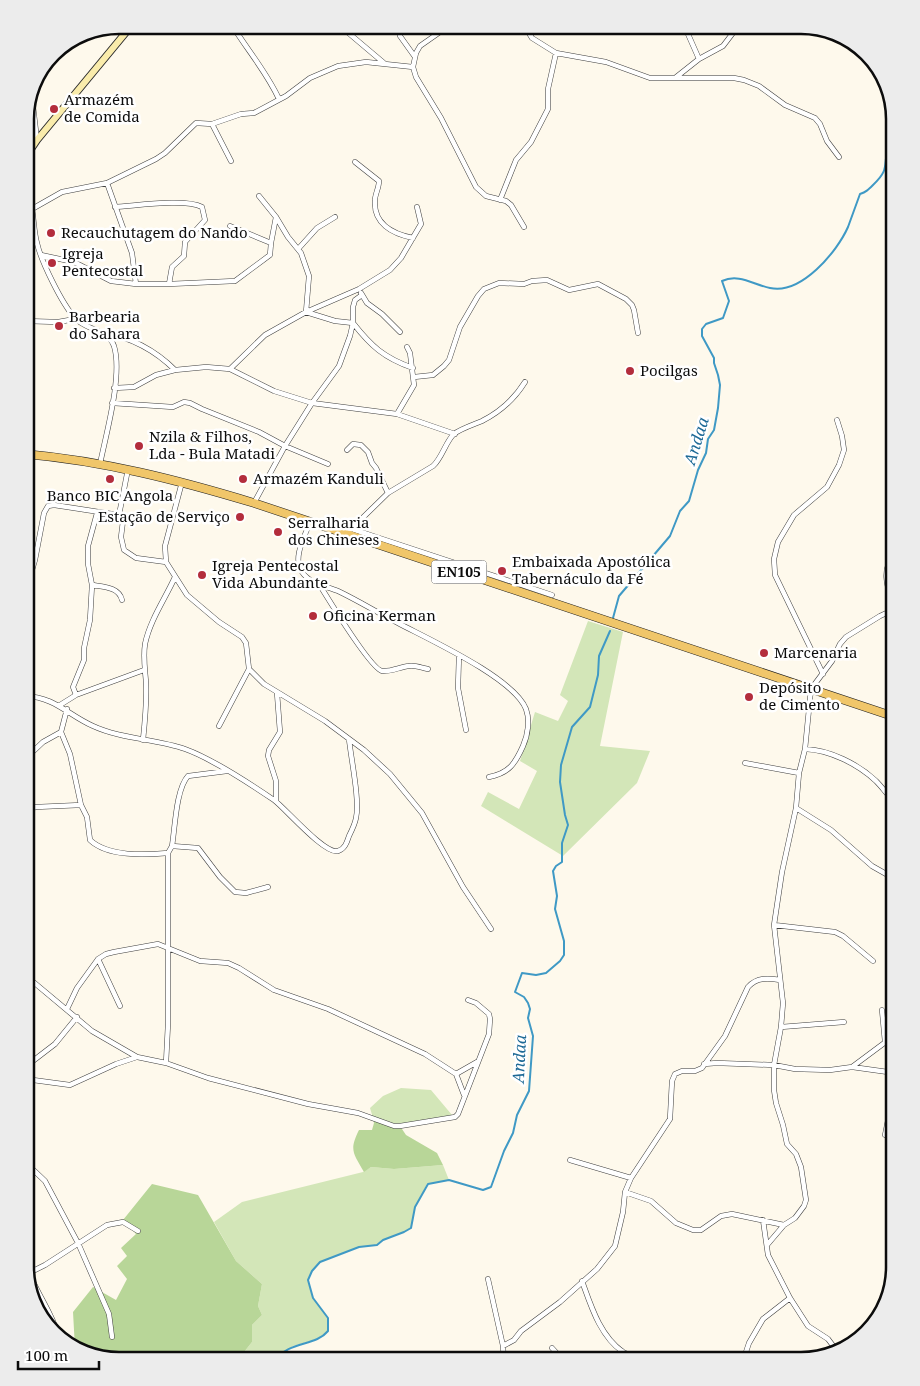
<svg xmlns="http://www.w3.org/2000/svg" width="920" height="1386" font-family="'Noto Serif',serif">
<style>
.green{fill:#d3e6b8}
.forest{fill:#b8d698}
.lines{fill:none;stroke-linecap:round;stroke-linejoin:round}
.stream{stroke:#3f99c5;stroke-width:2}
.street-casing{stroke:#3f3f3f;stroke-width:5.5}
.secondary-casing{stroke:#2e2e2e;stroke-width:8}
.primary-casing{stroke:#1d1d1d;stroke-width:9}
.street{stroke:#fff;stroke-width:4.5}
.secondary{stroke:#faecab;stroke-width:6}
.primary{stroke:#f0c66a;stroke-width:8}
.poi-dot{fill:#b32d3c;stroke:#fff;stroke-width:2}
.labels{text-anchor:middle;stroke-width:5;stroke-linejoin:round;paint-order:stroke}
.shield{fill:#fff;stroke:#555;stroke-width:1}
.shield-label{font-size:14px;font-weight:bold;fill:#0c0c0c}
.poi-label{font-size:15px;fill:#0c0c0c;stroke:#fff;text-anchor:start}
.water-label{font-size:16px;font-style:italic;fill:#1d6996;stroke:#fff}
.rim{fill:none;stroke:#0c0c0c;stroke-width:2.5}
</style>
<rect width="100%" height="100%" fill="#fef9ec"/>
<path class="green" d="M 588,621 L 623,632 L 600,746 L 650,751 L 637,783 L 563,856 L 481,806 L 488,792 L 519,809 L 537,771 L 520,761 L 535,712 L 558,721 L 568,701 L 560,695 Z
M 401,1088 L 431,1090 L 452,1115 L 422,1123 L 400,1126 L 373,1118 L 370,1108 L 383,1096 Z
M 443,1165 L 449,1180 L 427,1184 L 415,1207 L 411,1228 L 404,1232 L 383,1240 L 377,1245 L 359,1247 L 321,1262 L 312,1271 L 308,1280 L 313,1298 L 328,1318 L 328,1331 L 324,1335 L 311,1341 L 293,1346 L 275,1361 L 237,1361 L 252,1342 L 252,1325 L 262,1315 L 258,1306 L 262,1284 L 236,1261 L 214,1222 L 242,1202 L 363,1172 L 371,1167 L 394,1169 Z"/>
<path class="forest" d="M 373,1118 L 400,1126 L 406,1135 L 437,1153 L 443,1165 L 394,1169 L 371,1167 L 364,1172 C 353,1153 349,1150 359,1130 L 372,1130 L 374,1123 Z
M 152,1184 L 198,1195 L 236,1261 L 262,1284 L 258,1306 L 262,1315 L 252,1325 L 252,1342 L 237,1361 L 113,1361 L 75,1348 L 73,1312 L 93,1287 L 116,1300 L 127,1279 L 117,1266 L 127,1256 L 121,1248 L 136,1234 L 123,1220 Z"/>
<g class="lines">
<path class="stream" d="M 613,618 L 619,596 L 670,536 L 680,511 L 689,501 L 698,470 L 706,453 L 708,439 L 714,430 L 718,408 L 720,385 L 718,375 L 714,363 L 714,358 L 702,336 L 702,329 L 706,324 L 723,318 L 729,301 L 722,281 C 739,273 754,285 770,288 C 801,295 837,252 848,227 C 852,216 856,205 860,194 C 866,192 868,190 873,185 C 890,169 883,166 888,146 L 895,143
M 275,1361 C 289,1340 315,1347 328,1331 L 328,1318 L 313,1298 L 308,1280 L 312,1271 L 320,1262 L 359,1247 L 377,1245 L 383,1240 L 404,1232 L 411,1228 L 415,1207 L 428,1184 L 449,1180 L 483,1190 L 491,1187 L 504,1151 L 513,1133 L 517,1115 L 529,1091 L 533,1036 L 528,1018 L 530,1009 L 528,1003 L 524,997 L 515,992 L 522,973 L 536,975 L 546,973 L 560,961 L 564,955 L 564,941 L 555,909 L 557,896 L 553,871 L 556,866 L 562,862 L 562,843 L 568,825 L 565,815 L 560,782 L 561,765 L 572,727 L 590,707 L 598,675 L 599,656 L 610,631"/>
<g class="street-casing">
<path id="street" d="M 232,25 C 248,51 266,71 279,99
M 339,25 L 384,63
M 399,25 L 400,36 L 415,57
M 450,25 L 420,46 L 416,53 L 413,67 L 416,77 L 441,118 L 476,187 L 486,196 L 506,201 L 511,205 L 524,227
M 524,25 L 532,38 L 556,53 L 606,62 L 650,78 L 734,78 L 744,80 L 759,86 L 785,105 L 815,118 L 820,124 L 827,141 L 839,157
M 684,25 L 699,59
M 127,32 L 147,25
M 675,78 L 699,59 L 723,46 L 739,25
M 32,97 L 37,140
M 212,124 L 231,161
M 25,134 L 37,140
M 355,162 L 379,181 C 379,188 375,194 375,200 C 373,224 393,234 413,238
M 25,183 C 27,191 30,200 32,209 C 34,220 34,232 37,243 C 41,261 62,304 75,318 C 85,330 108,329 114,346 C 123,375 106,434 100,464
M 107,183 L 132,253 L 136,284
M 259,196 L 276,217 L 288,237 L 301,253 L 309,276 L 306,312 L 335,321 L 353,323 C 371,346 384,358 413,368
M 500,200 L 516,160 L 531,142 L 548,109 L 548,89 L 556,53
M 115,207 C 135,206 185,198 202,207 L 205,220 L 185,242 L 184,256 L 172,267 L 169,284
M 32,209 L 62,192 L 107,183 L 156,159 L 165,153 L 196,123 L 212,124 L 241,114 L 254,113 L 286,96 L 310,78 L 338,66 L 366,62 L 413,67
M 230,226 L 271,243
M 25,238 L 37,244
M 299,248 L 317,228 L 335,217
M 41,255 L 74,262 L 111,281 L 136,284 L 169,284 L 235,281 L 270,255 L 271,243 L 276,217
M 361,293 L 367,303 L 382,314 L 400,332
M 25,321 L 58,322 L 75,319
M 102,332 C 129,337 155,350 175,370
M 230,369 L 274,391 L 312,403 L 397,414 L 455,434
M 414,377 L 433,375 L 444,366 L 449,360 L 460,327 L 478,296 L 484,289 L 499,283 L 524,284 L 532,281 L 547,280 L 569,290 L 598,284 L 626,299 L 632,305 L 634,310 L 638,333
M 114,388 L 134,387 L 156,375 L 175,370 L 206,367 L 230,369 L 265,335 L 306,312 L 359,289 L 390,270 L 401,258 L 421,224 L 417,207
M 112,403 L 173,407 L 184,402 L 190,403 L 202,409 L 259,432 L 285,446 L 328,464
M 397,414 L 414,385 L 410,353 L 407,347
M 347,450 L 353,444 L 361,445 L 368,452 L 372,463 L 376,468 L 388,493
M 128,469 L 119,515 L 123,521 L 121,537 L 124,550 L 136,558 L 166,562
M 182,482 L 165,546 L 166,562 L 187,595 L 219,622 L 242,637 L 246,643 L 249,669 L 264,684 L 325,721 L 364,750 L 390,774 L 422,813 L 463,887 L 491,929
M 254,503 L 285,446 L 312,403 L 339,366 L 350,336 L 353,323 L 353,307 L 355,300 L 362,295
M 310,522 C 305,536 292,558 302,572 C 310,584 326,586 338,591 C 359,601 378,613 398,623 C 428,639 514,678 526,709 C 530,720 528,735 523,746 C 515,764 509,773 489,777
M 352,529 L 552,595
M 346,534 L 388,493 L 433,466 C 442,458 446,441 454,434 C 460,429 475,424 482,421 C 500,412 515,398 525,382
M 25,558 L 35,560
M 319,584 C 327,597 371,669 382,671 C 391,672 400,667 409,666 C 415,665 422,668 428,669
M 92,585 C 104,587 119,587 122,600
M 25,594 L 35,560 L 44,513 L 48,506 L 54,505 L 119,515
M 894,609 C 889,592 879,569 895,555
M 459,655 L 458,688 L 466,730
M 823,674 L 775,575 L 774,559 L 778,542 L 794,515 L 827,487 L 839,465 L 844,450 L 842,436 L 837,420
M 76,695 L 73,687 L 84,660 L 84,648 L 90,620 L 92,585 L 88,564 L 88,546 L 97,513
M 25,696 C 55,697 68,715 93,726 C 121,739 157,739 185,749 C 213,759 249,783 274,800 C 285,808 325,855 338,851 C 345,849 347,842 349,836 C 352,830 355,824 356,818 C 360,800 351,759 349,739
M 60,705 L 76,695 L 144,670
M 67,709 L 61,732 L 70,754 L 81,805 L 87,817 L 90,840 C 108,857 145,855 168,853
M 219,726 L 249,669
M 143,740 C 145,721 147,701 146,682 C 145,669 143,657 145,644 C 150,620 165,599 175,577
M 805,749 C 830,750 858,764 876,781 C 883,788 888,796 895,802
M 25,759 L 43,742 L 61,732
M 745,763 L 799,773
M 276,801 L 276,781 L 268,756 L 269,750 L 280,732 L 277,693
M 796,808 L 831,830 L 872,866 L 895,879
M 25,810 L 36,807 L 81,805
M 172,846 L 198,848 L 220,877 L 235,892 L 246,893 L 268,887
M 774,925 L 835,932 L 843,936 L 873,961
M 98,959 L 120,1006
M 25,975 L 92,1031 L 137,1057 L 166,1063 L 208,1078 L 308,1104 L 358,1113 L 394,1126 L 400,1126 L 455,1117 L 458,1114 L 489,1034 L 490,1019 L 489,1014 L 476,1003 L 468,1000
M 67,1009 L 77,988 L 98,959 L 106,954 L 114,952 L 158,944 L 200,961 L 228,963 L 239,968 L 274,990 L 328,1009 L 425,1054 L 456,1074 L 464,1095
M 882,1010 L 885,1042
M 781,1027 L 844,1022
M 166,1063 L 168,1024 L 168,853 L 172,846 C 175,828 176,789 188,776 L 227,771
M 704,1064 L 717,1063 L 774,1065 L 795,1069 L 830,1070 L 852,1067 L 895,1073
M 25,1067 L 55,1044 L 77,1017
M 852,1067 L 895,1035
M 25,1073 L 28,1077 L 33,1080 L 70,1085 L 116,1064 L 137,1057
M 456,1074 L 477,1062
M 885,1135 L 888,1120 L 895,1103
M 570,1160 L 631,1178
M 25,1162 L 45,1181 L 78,1243 L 109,1314 L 112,1337
M 625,1192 L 651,1201 L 676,1223 L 693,1230 L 701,1230 L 721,1216 L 732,1214 L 784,1225
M 890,1212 L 895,1212
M 763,1220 L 768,1255 L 790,1298 L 808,1326 L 828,1339 L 837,1351
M 767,1245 L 784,1225 L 795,1218 L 804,1206 L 806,1200 L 801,1167 L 796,1154 L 787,1144 L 783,1125 L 776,1103 L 774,1090 L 774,1065 L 781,1027 L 783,1003 L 774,925 L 782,872 L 796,808 L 799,773 L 805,749 L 811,689 L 832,661 L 840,644 L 846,637 L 880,616 L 895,609
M 25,1257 C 31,1266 29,1271 32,1279 C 40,1298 53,1315 58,1335
M 31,1269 L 35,1270 L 45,1265 L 107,1225 L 123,1222 L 138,1231
M 488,1279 L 503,1346 L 504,1361
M 582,1281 C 591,1306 600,1336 623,1352 C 629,1355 635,1358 641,1361
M 503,1346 L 514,1340 L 521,1331 L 560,1302 L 597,1269 L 615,1246 L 623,1212 L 625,1192 L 631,1178 L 670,1119 L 672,1081 L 675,1074 L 682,1071 L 695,1071 L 702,1068 L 725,1036 L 748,987 C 757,977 768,978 780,980
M 552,1348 L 564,1361
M 613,1361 L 622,1351
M 743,1361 L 749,1343 L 763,1319 L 790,1298"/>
</g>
<g class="secondary-casing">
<path id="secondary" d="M 25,158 L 37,140 L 132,25"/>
</g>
<g class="primary-casing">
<path id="primary" d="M 25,454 C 104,461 178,480 254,503 L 895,717"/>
</g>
<use href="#street" class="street"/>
<use href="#secondary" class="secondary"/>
<use href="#primary" class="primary"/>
</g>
<g class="poi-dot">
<circle cx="54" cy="109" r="5"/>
<circle cx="51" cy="233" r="5"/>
<circle cx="52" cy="263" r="5"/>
<circle cx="59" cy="326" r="5"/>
<circle cx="630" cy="371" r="5"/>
<circle cx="139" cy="446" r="5"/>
<circle cx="110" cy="479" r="5"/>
<circle cx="243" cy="479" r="5"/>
<circle cx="240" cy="517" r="5"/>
<circle cx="278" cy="532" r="5"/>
<circle cx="502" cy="571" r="5"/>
<circle cx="202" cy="575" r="5"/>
<circle cx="313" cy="616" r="5"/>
<circle cx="764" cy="653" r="5"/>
<circle cx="749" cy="697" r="5"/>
</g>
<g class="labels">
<rect class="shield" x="431.5" y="560.5" width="55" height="23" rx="4"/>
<g class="shield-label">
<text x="459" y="577">EN105</text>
</g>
<g class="poi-label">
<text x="64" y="105">Armazém<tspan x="64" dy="17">de Comida</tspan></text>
<text x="61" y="238">Recauchutagem do Nando</text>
<text x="62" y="259">Igreja<tspan x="62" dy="17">Pentecostal</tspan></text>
<text x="69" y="322">Barbearia<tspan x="69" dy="17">do Sahara</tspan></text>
<text x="640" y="376">Pocilgas</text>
<text x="149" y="442">Nzila &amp; Filhos,<tspan x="149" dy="17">Lda - Bula Matadi</tspan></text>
<text x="253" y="484">Armazém Kanduli</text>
<text x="110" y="501" text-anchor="middle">Banco BIC Angola</text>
<text x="230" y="522" text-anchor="end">Estação de Serviço</text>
<text x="288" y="528">Serralharia<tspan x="288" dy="17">dos Chineses</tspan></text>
<text x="512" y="567">Embaixada Apostólica<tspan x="512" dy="17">Tabernáculo da Fé</tspan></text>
<text x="212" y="571">Igreja Pentecostal<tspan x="212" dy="17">Vida Abundante</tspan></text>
<text x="323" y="621">Oficina Kerman</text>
<text x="774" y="658">Marcenaria</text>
<text x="759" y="693">Depósito<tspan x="759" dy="17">de Cimento</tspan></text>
</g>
<g class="water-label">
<text transform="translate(696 441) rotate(-73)" y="6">Andaa</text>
<text transform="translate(519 1059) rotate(-87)" y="6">Andaa</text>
</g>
</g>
<path d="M0 0H920V1386H0ZM119 34H801A85 85 0 0 1 886 119V1267A85 85 0 0 1 801 1352H119A85 85 0 0 1 34 1267V119A85 85 0 0 1 119 34Z" fill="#ececec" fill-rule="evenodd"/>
<path class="rim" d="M119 34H801A85 85 0 0 1 886 119V1267A85 85 0 0 1 801 1352H119A85 85 0 0 1 34 1267V119A85 85 0 0 1 119 34Z"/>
<path d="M18 1361v8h81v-8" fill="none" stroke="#0c0c0c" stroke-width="2.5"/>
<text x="25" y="1361" font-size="15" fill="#0c0c0c" stroke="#ffffff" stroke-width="4" paint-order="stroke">100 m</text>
</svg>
